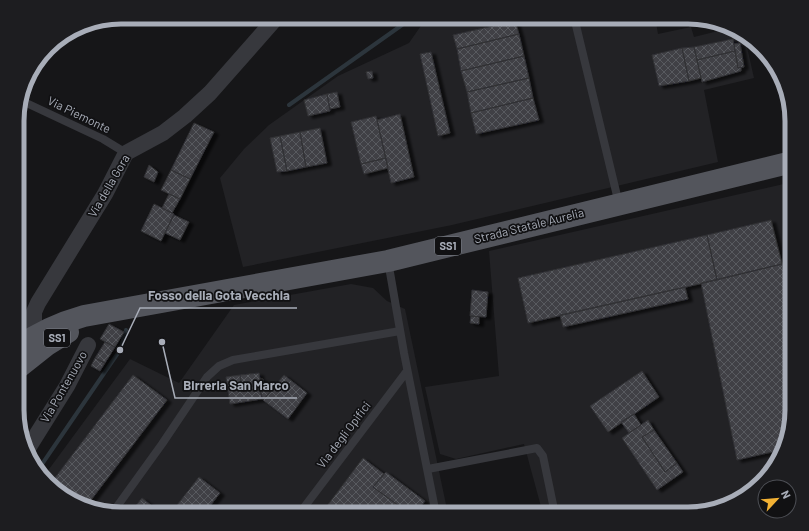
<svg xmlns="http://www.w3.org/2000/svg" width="809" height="531" font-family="Barlow,sans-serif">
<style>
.built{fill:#222225}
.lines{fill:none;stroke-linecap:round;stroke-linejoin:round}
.stream{stroke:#2c353c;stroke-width:4}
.building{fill:url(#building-cross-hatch);stroke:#303034;filter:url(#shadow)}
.service{stroke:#37383d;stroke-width:8}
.minor{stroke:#37383d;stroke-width:16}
.primary{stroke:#53555c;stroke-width:22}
.labels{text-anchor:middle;stroke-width:3.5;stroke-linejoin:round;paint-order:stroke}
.shield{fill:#111113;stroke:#7b7e86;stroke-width:1}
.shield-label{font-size:11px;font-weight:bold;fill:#a8adb8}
.street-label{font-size:12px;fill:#a8adb8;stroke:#111113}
.rim{fill:none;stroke:#a8adb8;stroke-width:5}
.leader{fill:none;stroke:#a8adb8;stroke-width:1.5}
.callout-dot{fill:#a8adb8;stroke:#111113;stroke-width:1.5}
.callout-label{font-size:13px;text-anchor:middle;font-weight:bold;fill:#a8adb8;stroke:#111113;stroke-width:3.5;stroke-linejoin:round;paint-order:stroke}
</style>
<defs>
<pattern id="building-cross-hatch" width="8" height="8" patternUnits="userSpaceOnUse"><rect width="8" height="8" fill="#404145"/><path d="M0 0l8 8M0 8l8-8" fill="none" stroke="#595a5e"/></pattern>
<filter id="shadow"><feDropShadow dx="4.5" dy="2.5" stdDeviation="1" flood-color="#0009"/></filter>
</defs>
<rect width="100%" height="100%" fill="#161618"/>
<path class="built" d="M 427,17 L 655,17 L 658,34 L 691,27 L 694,37 L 726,29 L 744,34 L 754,78 L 704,90 L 718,162 L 452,225 L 243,267 L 220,178 L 244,149 L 269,125 L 338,76 L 409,43 Z
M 788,183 L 792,186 L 792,417 L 774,468 L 740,500 L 695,514 L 543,514 L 524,444 L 456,459 L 440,454 L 425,387 L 499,376 L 489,251 Z
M 351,284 L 373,288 L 387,301 L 405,309 L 448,514 L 120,514 L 63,496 L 44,476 L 130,359 L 179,383 L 234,305 Z"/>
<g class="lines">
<path class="stream" d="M 289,105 L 402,25 L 410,17
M 38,470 L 120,350 L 126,330"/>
</g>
<path class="building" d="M 502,17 L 514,17 L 515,21 L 503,23 Z
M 515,21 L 519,34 L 457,49 L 453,35 Z
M 519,34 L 524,56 L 461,71 L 457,49 Z
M 733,39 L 735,51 L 697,60 L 694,47 Z
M 740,43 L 744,67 L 738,68 L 734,44 Z
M 694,47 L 701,78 L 689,81 L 682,48 Z
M 682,48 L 689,81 L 659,86 L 652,55 Z
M 735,51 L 738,68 L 741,67 L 741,71 L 702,82 L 697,60 Z
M 431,52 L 450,133 L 438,136 L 420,54 Z
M 524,56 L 529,78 L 467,92 L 461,71 Z
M 372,71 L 373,78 L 368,79 L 366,72 Z
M 529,78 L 533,98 L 471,113 L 467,92 Z
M 337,92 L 340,107 L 330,109 L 327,94 Z
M 327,94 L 330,111 L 308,116 L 304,100 Z
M 533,98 L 539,120 L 476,134 L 471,113 Z
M 400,114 L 414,177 L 391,183 L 377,120 Z
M 376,116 L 386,158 L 361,164 L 351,122 Z
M 194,123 L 214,132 L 190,179 L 171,170 Z
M 320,128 L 327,163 L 306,167 L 300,132 Z
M 300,132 L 306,167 L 287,171 L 280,136 Z
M 280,136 L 287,171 L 277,172 L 270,138 Z
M 386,158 L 388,168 L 364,174 L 361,164 Z
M 149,165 L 158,172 L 154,182 L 144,177 Z
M 171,170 L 190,179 L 180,199 L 161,190 Z
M 169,194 L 180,199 L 172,213 L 162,208 Z
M 154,204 L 174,214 L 161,241 L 141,231 Z
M 174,215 L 189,222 L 180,240 L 165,233 Z
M 771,220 L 782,264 L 717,280 L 707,235 Z
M 707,235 L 717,280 L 528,323 L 518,278 Z
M 782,264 L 792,308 L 792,417 L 781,450 L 737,460 L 701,283 Z
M 685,287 L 688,299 L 563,327 L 560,315 Z
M 472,290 L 488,292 L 486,317 L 470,316 Z
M 471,316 L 479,317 L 479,324 L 470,323 Z
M 109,324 L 124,332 L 115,347 L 100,339 Z
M 105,342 L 115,347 L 105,363 L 95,358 Z
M 95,358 L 105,363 L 100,371 L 91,366 Z
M 642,371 L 659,397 L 608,432 L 590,406 Z
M 259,373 L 260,379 L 263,379 L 265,388 L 275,387 L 263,400 L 260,390 L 252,391 L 251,388 L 242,389 L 240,375 Z
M 133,375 L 167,400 L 88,504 L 63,496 L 51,483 Z
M 240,375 L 242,389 L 251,388 L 252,391 L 260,390 L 262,399 L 230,404 L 226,377 Z
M 284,375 L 307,393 L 288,419 L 263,400 Z
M 634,414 L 641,425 L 629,433 L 621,422 Z
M 648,420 L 654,430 L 642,437 L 665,472 L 677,463 L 683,472 L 657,490 L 622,438 Z
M 654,430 L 677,463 L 665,472 L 642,437 Z
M 363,458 L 384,474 L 373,487 L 410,514 L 321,514 Z
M 386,472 L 425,501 L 415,514 L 410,514 L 373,487 Z
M 199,477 L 220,493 L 204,514 L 170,514 Z
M 142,498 L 156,509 L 152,514 L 129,514 Z"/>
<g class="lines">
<path class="service" d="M 574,17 L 619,204
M 20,100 L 103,139 L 126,153
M 388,261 L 404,353 L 436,514
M 428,469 L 537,448 L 543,456 L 555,514
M 113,512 L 162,444 L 207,377 L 219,366 L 233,360 L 400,331
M 299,514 L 407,371"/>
<path class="minor" d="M 34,345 L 34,312 L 38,303 L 105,194 L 126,153 L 163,133 L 185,116 L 210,93 L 277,17
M 27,450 L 67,386 L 88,345"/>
<path class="primary" d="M 18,347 C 39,332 59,323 84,316 L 388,261 L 792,162
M 18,368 L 47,345 L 68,332"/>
</g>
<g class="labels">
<g class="shield">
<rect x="435" y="237" width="26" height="18" rx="3"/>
<rect x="44" y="329" width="26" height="18" rx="3"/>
</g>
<g class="shield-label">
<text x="448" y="250">SS1</text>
<text x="57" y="342">SS1</text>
</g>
<g class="street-label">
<text transform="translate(79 115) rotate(26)" y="4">Via Piemonte</text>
<text transform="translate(109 186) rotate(-60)" y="4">Via della Gora</text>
<text transform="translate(529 226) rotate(-14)" y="4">Strada Statale Aurelia</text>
<text transform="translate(64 387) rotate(-60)" y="4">Via Pontenuovo</text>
<text transform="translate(344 435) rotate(-53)" y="4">Via degli Opifici</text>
</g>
</g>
<path d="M0 0H809V531H0ZM121 24H688A97 97 0 0 1 785 121V410A97 97 0 0 1 688 507H121A97 97 0 0 1 24 410V121A97 97 0 0 1 121 24Z" fill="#1d1d20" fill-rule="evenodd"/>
<path class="rim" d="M121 24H688A97 97 0 0 1 785 121V410A97 97 0 0 1 688 507H121A97 97 0 0 1 24 410V121A97 97 0 0 1 121 24Z"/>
<path class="leader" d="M120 350L140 308H297M162 342L175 398H297"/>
<g class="callout-dot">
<circle cx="120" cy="350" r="4"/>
<circle cx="162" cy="342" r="4"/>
</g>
<g class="callout-label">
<text x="219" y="300">Fosso della Gota Vecchia</text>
<text x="236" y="390">Birreria San Marco</text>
</g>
<g transform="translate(777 499) rotate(64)"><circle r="19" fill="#111113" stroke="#4d4f55"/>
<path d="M0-3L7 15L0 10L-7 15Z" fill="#f2b134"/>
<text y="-6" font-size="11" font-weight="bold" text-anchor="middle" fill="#a8adb8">N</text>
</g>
</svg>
